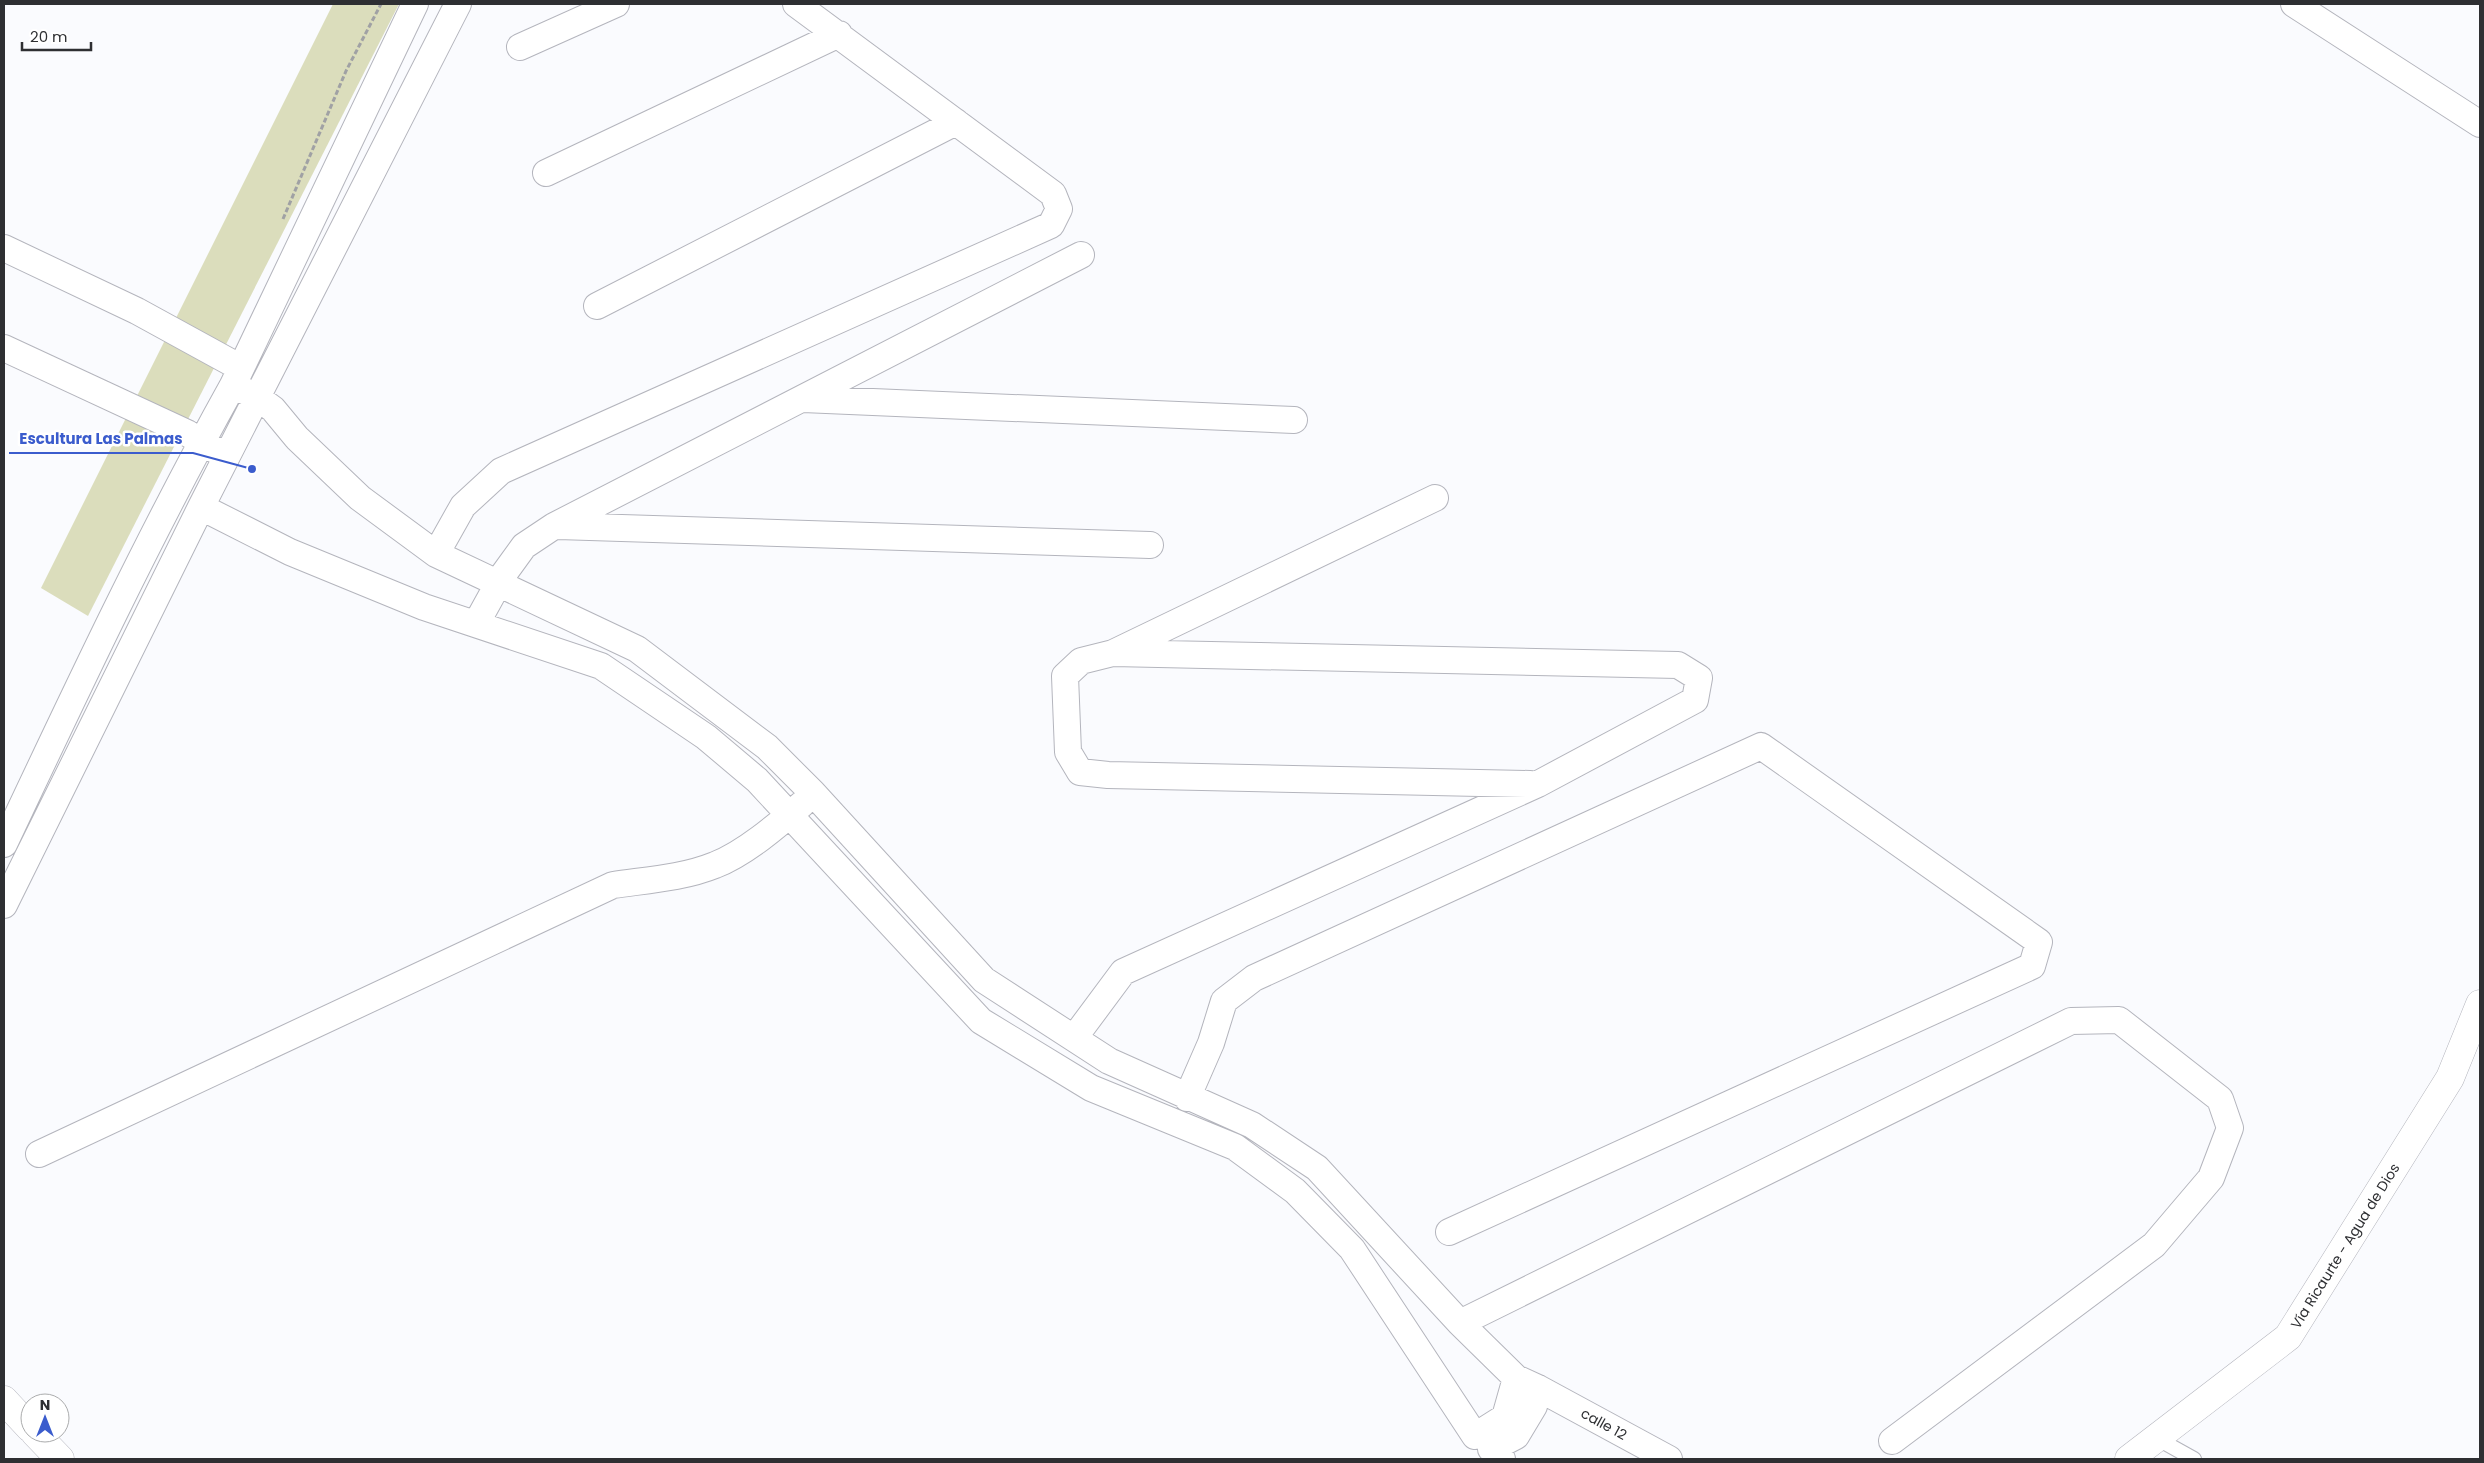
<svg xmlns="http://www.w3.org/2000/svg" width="2484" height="1463" font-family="Poppins,sans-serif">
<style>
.green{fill:#dbddbc}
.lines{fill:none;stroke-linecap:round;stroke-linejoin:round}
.service-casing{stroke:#b4b5bd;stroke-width:16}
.minor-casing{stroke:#b4b5bd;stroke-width:28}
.tertiary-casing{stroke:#b4b5bd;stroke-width:29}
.primary-casing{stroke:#b4b5bd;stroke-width:29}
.path{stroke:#a0a1a4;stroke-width:3;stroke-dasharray:5 2.5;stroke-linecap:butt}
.service{stroke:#fff;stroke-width:14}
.minor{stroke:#fff;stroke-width:26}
.tertiary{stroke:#fff;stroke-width:28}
.primary{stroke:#fff;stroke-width:28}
.labels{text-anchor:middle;stroke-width:5;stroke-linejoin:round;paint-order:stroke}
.street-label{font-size:14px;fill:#2e2f32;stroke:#fff}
.leader{fill:none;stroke:#3b5ccd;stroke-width:2}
.callout-dot{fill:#3b5ccd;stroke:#fff;stroke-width:2}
.callout-label{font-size:15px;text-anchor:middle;font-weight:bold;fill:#3b5ccd;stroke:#fff;stroke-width:5;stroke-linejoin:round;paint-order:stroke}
</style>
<rect width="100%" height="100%" fill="#fafbfe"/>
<path class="green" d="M 333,4 L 399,4 L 88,616 L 41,588 Z"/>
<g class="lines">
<g class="service-casing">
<path id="service" d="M 2158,1439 L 2194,1459"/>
</g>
<g class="minor-casing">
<path id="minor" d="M 2294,4 L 2480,124
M 520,47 L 616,4
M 546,173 L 839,34
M 4,248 L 137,311 L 241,368
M 597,306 L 956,122
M 4,348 L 187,433 L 217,451
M 233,385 L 258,398 L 273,409 L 297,438 L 360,498 L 436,554 L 637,649 L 767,747 L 813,793 L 984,980 L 1109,1061 L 1252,1125 L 1317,1168 L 1460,1323 L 1516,1378 L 1538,1388 L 1669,1459
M 803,399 L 1294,420
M 1435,498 L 1113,653 L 1081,661 L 1065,676 L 1068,752 L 1080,772 L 1108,775 L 1530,784
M 201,507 L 290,552 L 424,607 L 601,666 L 706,737 L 757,780 L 981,1021 L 1091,1088 L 1235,1147 L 1295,1191 L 1352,1249 L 1475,1436 L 1505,1417 L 1516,1378
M 558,526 L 1150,545
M 436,554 L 463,506 L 501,471 L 1051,225 L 1059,209 L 1053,194 L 796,4
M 476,624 L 503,575 L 524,546 L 554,526 L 1081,255
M 4,844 C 77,689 150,534 233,385 L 415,4
M 4,905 L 201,507 L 458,4
M 1074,1038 L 1123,972 L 1538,784 L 1695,700 L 1699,678 L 1678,665 L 1113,653
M 1187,1098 L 1211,1043 L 1224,1001 L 1254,978 L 1761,746 L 2039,942 L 2032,966 L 1449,1232
M 39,1154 L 613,885 C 647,880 683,878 715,865 C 744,854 778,825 802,804
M 1460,1323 L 2071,1021 L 2119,1020 L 2220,1099 L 2230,1128 L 2211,1178 L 2154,1245 L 1892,1441
M 1502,1459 L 1491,1449 L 1516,1436 L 1534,1406 L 1538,1388"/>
</g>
<g class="tertiary-casing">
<path id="tertiary" d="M 2129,1459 L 2288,1337 L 2450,1078 L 2480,1004"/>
</g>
<g class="primary-casing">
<path id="primary" d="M 4,1400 L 30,1428
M 35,1433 L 60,1459"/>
</g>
<path class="path" d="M 283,219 L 346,71 L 381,4"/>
<use href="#service" class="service"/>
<use href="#minor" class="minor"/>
<use href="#tertiary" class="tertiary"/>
<use href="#primary" class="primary"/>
</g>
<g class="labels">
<g class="street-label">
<text transform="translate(2345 1246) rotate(-58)" y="5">Vía Ricaurte - Agua de Dios</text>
<text transform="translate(1604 1424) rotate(29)" y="5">calle 12</text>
</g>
</g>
<path class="leader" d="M252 469L193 453H9"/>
<circle class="callout-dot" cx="252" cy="469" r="5"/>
<g class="callout-label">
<text x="101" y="444">Escultura Las Palmas</text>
</g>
<rect width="2484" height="1463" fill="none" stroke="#2e2f32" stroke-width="10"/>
<g transform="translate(45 1418)"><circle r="24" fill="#ffffff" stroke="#abacad"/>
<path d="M0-4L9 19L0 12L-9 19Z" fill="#3b5ccd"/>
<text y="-8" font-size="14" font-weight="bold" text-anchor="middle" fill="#2e2f32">N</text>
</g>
<path d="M22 42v8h69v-8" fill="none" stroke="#2e2f32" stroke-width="2.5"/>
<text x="30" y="42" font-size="15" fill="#2e2f32" stroke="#ffffff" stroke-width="4" paint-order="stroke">20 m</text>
</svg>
